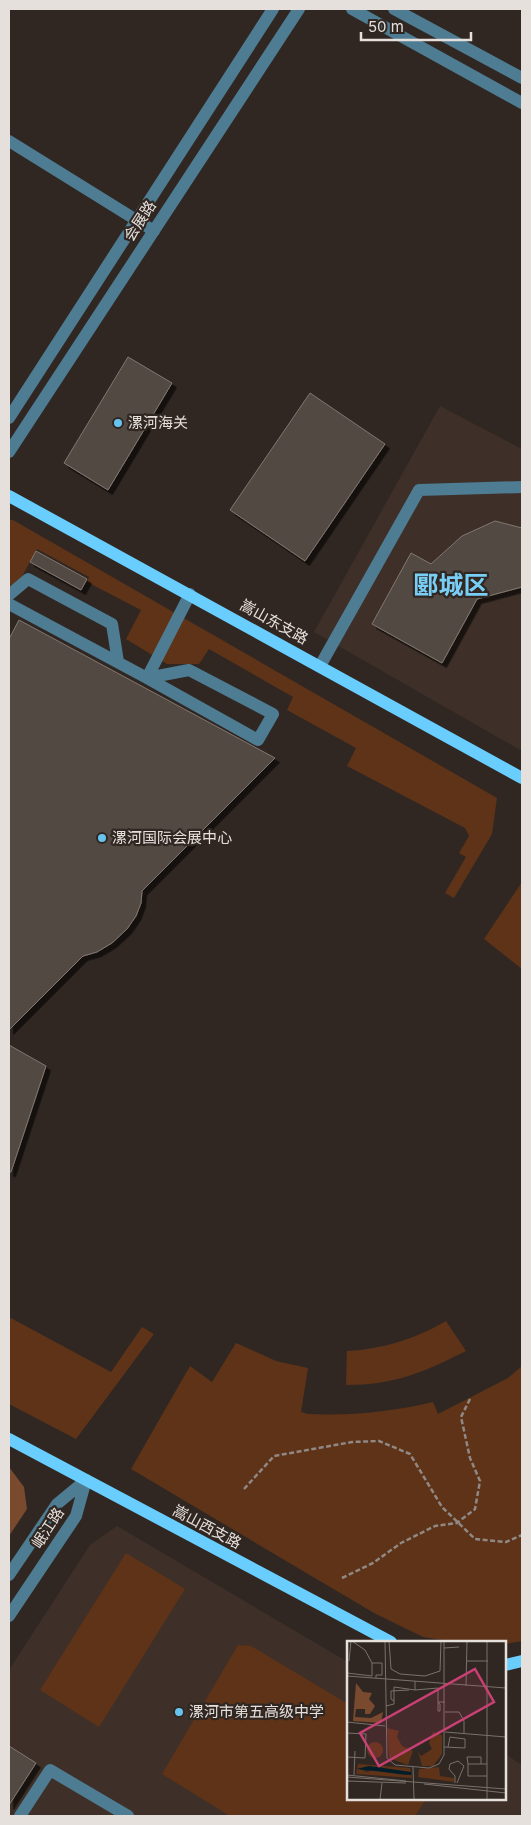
<svg xmlns="http://www.w3.org/2000/svg" width="531" height="1825" font-family="Inter,'Noto Sans SC',sans-serif">
<style>
.built{fill:#3e3028}
.green{fill:#5e3318}
.forest{fill:#794a2e}
.building{fill:#514842;stroke:#827771;filter:url(#shadow)}
.lines{fill:none;stroke-linecap:round;stroke-linejoin:round}
.path{stroke:#8f8884;stroke-width:2.5;stroke-dasharray:5 2.5;stroke-linecap:butt}
.minor{stroke:#4e7c92;stroke-width:12}
.major{stroke:#69cefd;stroke-width:12}
.poi-dot{fill:#66c4ef;stroke:#302722;stroke-width:2}
.labels{text-anchor:middle;stroke-width:4.5;stroke-linejoin:round;paint-order:stroke}
.street-label{font-size:15px;fill:#e6e0dd;stroke:#302722}
.poi-label{font-size:15px;fill:#e6e0dd;stroke:#302722;text-anchor:start}
.town-label{font-size:25px;font-weight:bold;fill:#79cef6;stroke:#302722}
.inset-road{fill:none;stroke:#79716d;stroke-width:1}
.view{fill:#c94075;fill-opacity:0.15;stroke:#c94075;stroke-width:2.5}
.inset-edge{fill:none;stroke:#e6e0dd;stroke-width:2.5}
</style>
<defs>
<filter id="shadow"><feDropShadow dx="4.5" dy="4.5" stdDeviation="0" flood-color="#0009"/></filter>
</defs>
<rect width="100%" height="100%" fill="#302722"/>
<path class="built" d="M 440,406 L 522,449 L 522,751 L 314,632 Z
M 117,1526 L 348,1662 L 348,1799 L 505,1799 L 505,1754 L 522,1765 L 522,1811 L 519,1816 L 9,1816 L 9,1670 L 90,1545 Z"/>
<path class="green" d="M 9,520 L 13,520 L 497,798 L 492,834 L 454,898 L 445,893 L 466,857 L 459,853 L 469,836 L 465,828 L 347,766 L 356,748 L 287,710 L 293,697 L 209,649 L 199,664 L 167,664 L 126,639 L 141,610 L 87,582 L 89,577 L 37,549 L 19,582 L 9,586 Z
M 522,882 L 522,969 L 484,939 Z
M 9,1317 L 111,1372 L 142,1327 L 154,1334 L 76,1439 L 9,1404 Z
M 446,1321 L 466,1351 C 424,1372 395,1385 346,1385 L 347,1351 C 383,1349 415,1339 446,1321 Z
M 236,1343 L 276,1361 L 308,1368 L 301,1412 L 308,1414 C 351,1416 391,1412 433,1402 L 438,1414 L 508,1378 L 522,1366 L 522,1641 L 505,1644 L 505,1642 L 456,1642 L 423,1637 L 374,1613 L 131,1469 L 190,1366 L 212,1382 Z
M 126,1553 L 185,1589 L 99,1727 L 40,1690 Z
M 238,1645 L 251,1646 L 348,1704 L 348,1799 L 426,1799 L 415,1816 L 230,1816 L 162,1774 Z"/>
<path class="forest" d="M 9,1467 L 24,1487 L 27,1509 L 9,1536 Z"/>
<path class="building" d="M 128,357 L 172,383 L 108,490 L 64,463 Z
M 310,393 L 385,444 L 305,561 L 230,510 Z
M 495,521 L 522,528 L 522,587 L 477,599 L 442,663 L 372,624 L 411,553 L 431,564 L 462,536 Z
M 36,551 L 87,579 L 81,590 L 30,562 Z
M 19,620 L 275,758 L 142,891 L 141,903 L 136,916 L 127,929 L 112,943 L 97,952 L 83,956 L 9,1030 L 9,639 Z
M 9,1045 L 46,1066 L 11,1172 L 9,1172 Z
M 9,1746 L 36,1763 L 9,1805 Z"/>
<g class="lines">
<path class="path" d="M 244,1489 L 274,1456 L 352,1442 L 379,1441 L 410,1454 L 442,1507 L 475,1539 L 506,1542 L 522,1535
M 342,1578 L 373,1563 L 401,1543 L 435,1526 L 457,1523 L 475,1509 L 480,1481 L 470,1458 L 461,1417 L 470,1399"/>
<path class="minor" d="M 352,9 L 522,103
M 394,9 L 522,78
M 9,141 L 154,231
M 9,418 L 273,9
M 9,452 L 299,9
M 9,595 L 28,579 L 112,624 L 118,662
M 9,604 L 147,678 L 190,594
M 320,666 L 419,490 L 522,487
M 189,670 L 273,714 L 258,740 L 147,678 Z
M 9,1575 L 57,1504 L 86,1480
M 9,1616 L 76,1516 L 86,1480
M 20,1816 L 50,1770 L 128,1816"/>
<path class="major" d="M 9,496 L 522,778
M 9,1439 L 391,1642
M 505,1665 L 522,1661"/>
</g>
<g class="poi-dot">
<circle cx="118" cy="423" r="5"/>
<circle cx="102" cy="838" r="5"/>
<circle cx="179" cy="1712" r="5"/>
</g>
<g class="labels">
<g class="street-label">
<text transform="translate(140 221) rotate(-57)" y="5">会展路</text>
<text transform="translate(274 622) rotate(29)" y="5">嵩山东支路</text>
<text transform="translate(207 1527) rotate(28)" y="5">嵩山西支路</text>
<text transform="translate(48 1528) rotate(-57)" y="5">岷江路</text>
</g>
<g class="poi-label">
<text x="128" y="428">漯河海关</text>
<text x="112" y="843">漯河国际会展中心</text>
<text x="189" y="1717">漯河市第五高级中学</text>
</g>
<g class="town-label">
<text x="451" y="594">郾城区</text>
</g>
</g>
<g transform="translate(347 1641)">
<rect width="159" height="159" fill="#302722"/>
<path d="M 40,87 L 52,90 L 50,96 L 55,105 L 66,110 L 61,124 L 42,117 ZM 86,91 L 95,94 L 95,113 L 86,125 L 75,125 L 71,110 L 74,115 L 85,108 L 82,102 ZM20 109a8 8 0 1 1 16 0a8 8 0 1 1-16 0ZM 11,123 L 63,127 L 65,137 L 9,133 ZM 34,126 L 41,130 L 64,131 L 63,134 L 56,134 L 26,129 L 20,131 L 10,127 ZM 92,126 L 93,135 L 107,137 L 107,141 L 71,136 L 72,128 Z" fill="#5e3318" fill-rule="evenodd"/>
<path d="M 9,42 L 16,51 L 25,52 L 22,58 L 28,65 L 23,73 L 18,73 L 18,68 L 9,68 L 8,76 L 24,77 L 36,71 L 34,82 L 6,80 Z" fill="#794a2e"/>
<path d="M 22,125 L 64,131 L 64,134 L 10,128 Z" fill="#001d2a"/>
<path class="inset-road" d="M 5,0 L 18,9 L 25,22 L 35,22M 38,0 L 40,117 L 48,124 L 82,127 L 92,123 L 97,114 L 97,0M 42,0 L 44,28 L 53,33 L 78,35 L 93,30 L 94,0M 140,0 L 140,158M 97,7 L 112,6M 2,20 L 4,0M 120,20 L 141,20M 0,32 L 25,35 L 25,22M 0,35 L 159,47M 29,37 L 29,34 L 35,34 L 35,22M 119,45 L 120,0M 68,49 L 91,47 L 91,61 L 98,61M 47,60 L 44,58 L 44,50 L 62,49M 91,61 L 93,63 L 93,70 L 91,70 ZM 39,65 L 47,63 L 47,46 L 68,49 L 68,40M 98,71 L 112,71 L 117,80 L 117,92M 0,81 L 38,85M 98,91 L 159,96M 0,92 L 19,93 L 18,117 L 0,116M 97,106 L 118,107 L 118,98 L 103,96 L 101,106M 121,123 L 121,135 L 140,135M 134,123 L 134,116 L 120,116 L 121,123 L 140,123M 66,126 L 67,158M 0,134 L 59,140M 7,134 L 8,110M 0,136 L 159,148M 0,140 L 59,142M 108,142 L 108,135 L 102,128 L 103,123 L 111,120 L 117,125 L 110,142M 77,143 L 159,152M 33,158 L 35,142"/>
<path class="view" d="M 128,28 L 147,61 L 32,125 L 13,92 Z"/>
<rect width="159" height="159" class="inset-edge"/>
</g>
<rect width="531" height="1825" fill="none" stroke="#e6e0dd" stroke-width="20"/>
<path d="M361 32v8h110v-8" fill="none" stroke="#e6e0dd" stroke-width="2.5"/>
<text x="368" y="32" font-size="15" fill="#e6e0dd" stroke="#302722" stroke-width="4" paint-order="stroke">50 m</text>
</svg>
